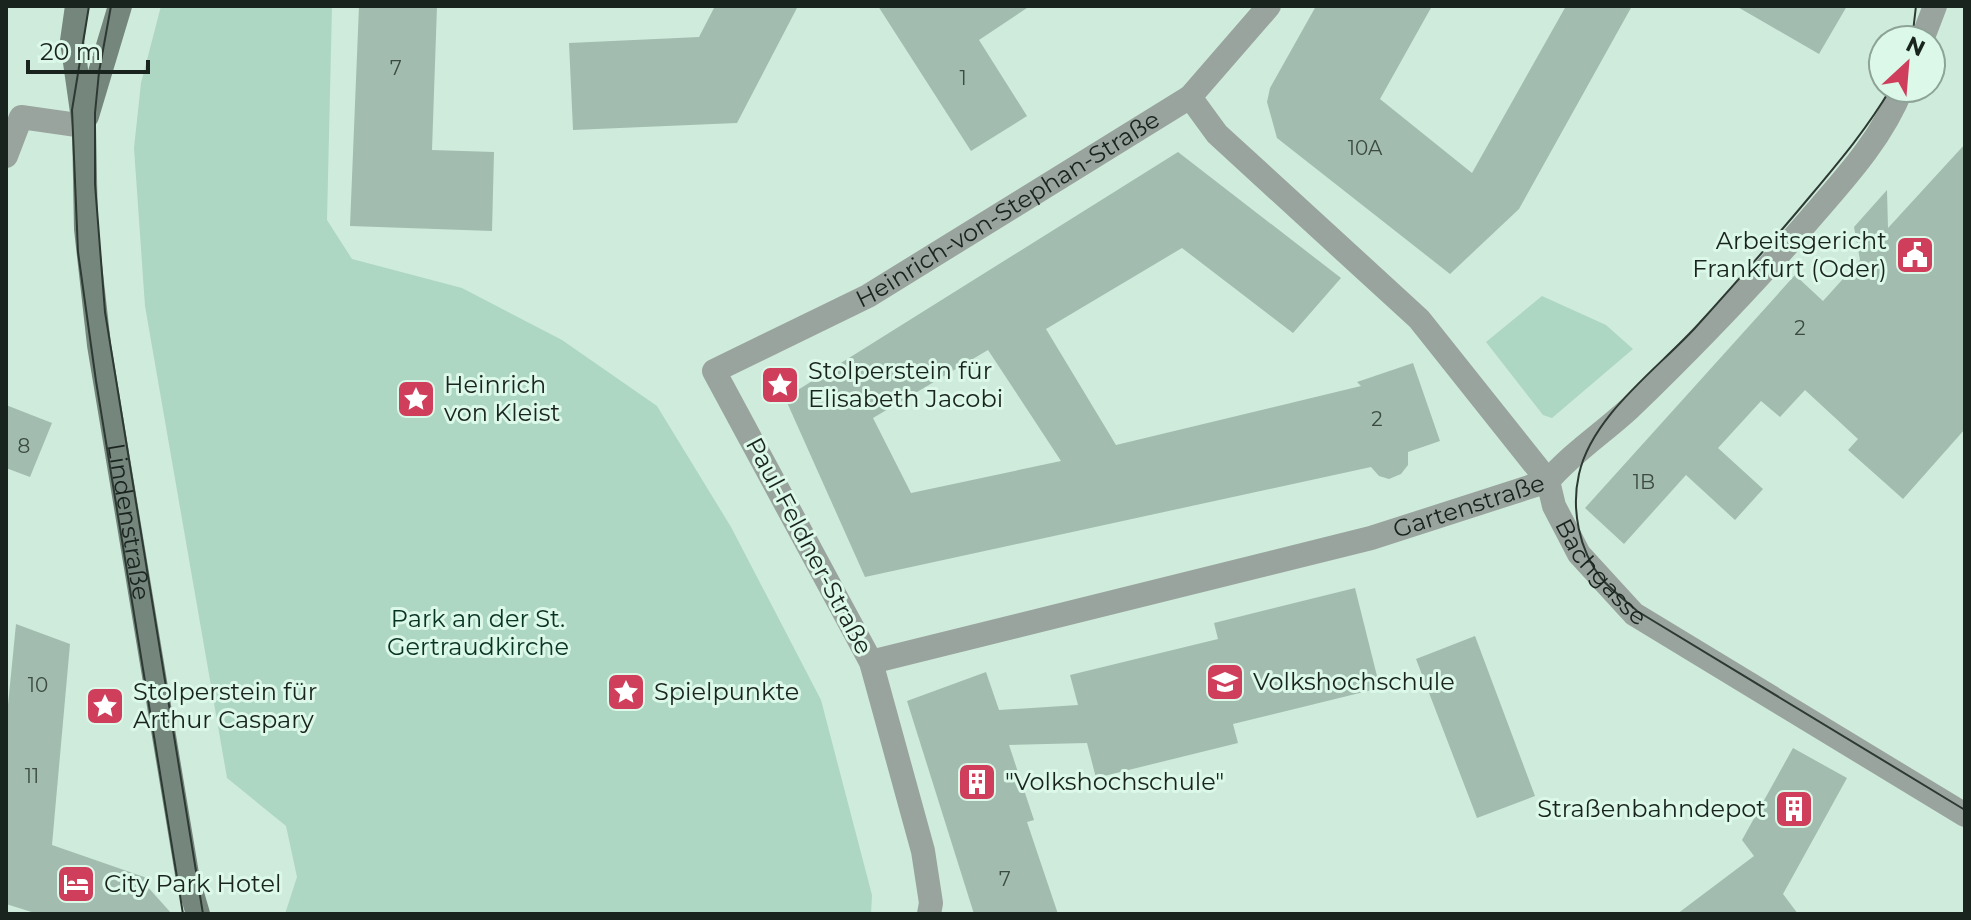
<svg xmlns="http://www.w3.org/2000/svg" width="1971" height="920" font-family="Montserrat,sans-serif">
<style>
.green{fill:#add7c2}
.building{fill:#a2bdaf;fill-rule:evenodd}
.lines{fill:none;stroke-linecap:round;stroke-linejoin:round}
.street{stroke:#99a49e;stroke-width:24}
.secondary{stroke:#75867d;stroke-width:24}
.tram{stroke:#2d3933;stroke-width:2}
.labels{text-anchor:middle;stroke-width:6;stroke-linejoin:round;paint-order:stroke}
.number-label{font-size:20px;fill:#3c4a43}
.street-label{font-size:24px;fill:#1a241f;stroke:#dcf8e9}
.poi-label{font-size:24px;fill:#1a241f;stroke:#dcf8e9;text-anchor:start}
.park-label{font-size:24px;fill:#073323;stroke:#dcf8e9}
</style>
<rect width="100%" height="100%" fill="#cfebdc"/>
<path class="green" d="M 161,6 L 332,6 L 327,220 L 352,259 L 462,288 L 562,340 L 657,406 L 731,527 L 821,700 L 872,895 L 871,914 L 285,914 L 297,877 L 286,826 L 227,778 L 145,306 L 134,148 L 141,83 Z
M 1542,296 L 1606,325 L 1633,349 L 1552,418 L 1543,415 L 1486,342 Z"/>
<path class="building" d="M 359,6 L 437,6 L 432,150 L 494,152 L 492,231 L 350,226 Z
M 715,6 L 798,6 L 737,123 L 573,130 L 569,43 L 699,37 Z
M 878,6 L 1030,6 L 979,40 L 1027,116 L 971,151 Z
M 1316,6 L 1432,6 L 1380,99 L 1472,173 L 1566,6 L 1632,6 L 1519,209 L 1450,274 L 1277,138 L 1267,102 L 1270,88 Z
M 1736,6 L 1847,6 L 1819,54 Z
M 1965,144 L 1965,429 L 1903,499 L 1848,450 L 1858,439 L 1805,390 L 1780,417 L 1761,401 L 1718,448 L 1763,489 L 1735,520 L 1686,475 L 1624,544 L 1585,508 L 1795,275 L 1823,301 L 1860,260 L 1854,227 L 1887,190 L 1888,228 Z
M 1178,152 L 1341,278 L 1293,333 L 1182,248 L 1046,329 L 1116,445 L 1361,386 L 1357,382 L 1413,363 L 1440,441 L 1408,452 L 1408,465 L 1401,474 L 1389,479 L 1379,476 L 1371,467 L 865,577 L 785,398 ZM 988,350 L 1061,461 L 911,493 L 873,418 Z
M 6,405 L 52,423 L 30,477 L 6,468 Z
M 1355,588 L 1380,688 L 1233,724 L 1238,743 L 1096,778 L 1087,743 L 1009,745 L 1034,820 L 1027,822 L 1058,914 L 974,914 L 907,701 L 986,672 L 999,710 L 1078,705 L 1070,675 L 1218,639 L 1214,623 Z
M 16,624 L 70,644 L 52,845 L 147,878 L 145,884 L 172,914 L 38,914 L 6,904 L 6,725 Z
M 1475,636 L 1535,796 L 1477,818 L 1416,659 Z
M 1793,748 L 1847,778 L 1783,894 L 1798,914 L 1677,914 L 1754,856 L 1742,840 Z"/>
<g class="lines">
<g class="street">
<path d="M 1922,40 L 1935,6"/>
<path id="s1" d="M 1190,97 L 1217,134 L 1419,319 L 1548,481 L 1554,506 L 1579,554 L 1634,614 L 1965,815"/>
<path d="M 6,156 L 21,117 L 84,126"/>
<path id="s2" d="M 871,662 L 1371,538 L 1548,481 C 1572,453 1603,433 1630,408 C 1694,346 1757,281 1815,213 C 1849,174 1883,136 1902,88"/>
<path id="s3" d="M 929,914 L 931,903 L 923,851 L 871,662 L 714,371 L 868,296 L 1190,97 L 1269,6"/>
</g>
<g class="secondary">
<path id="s4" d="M 77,6 L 72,41 L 84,126 L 86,229 L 99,345 L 188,880 L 198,914"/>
<path d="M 87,116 L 120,6"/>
</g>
<path class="tram" d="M 89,6 L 72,110 L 78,252 L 96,381 L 183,914
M 111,6 L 99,72 L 95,113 L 95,184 L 105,312 L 203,914
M 1912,40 L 1916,6
M 1891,88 C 1867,129 1838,163 1807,200 C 1771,243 1733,286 1695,328 C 1656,370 1592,416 1579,474 C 1571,509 1579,550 1601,578 C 1611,590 1626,601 1637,611 L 1965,810"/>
</g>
<defs>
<g id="civic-square" transform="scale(2)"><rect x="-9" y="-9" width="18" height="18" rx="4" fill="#cf3f5c" stroke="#dcf8e9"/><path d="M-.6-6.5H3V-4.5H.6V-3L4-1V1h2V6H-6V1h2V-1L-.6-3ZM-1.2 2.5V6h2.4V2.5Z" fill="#fff"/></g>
<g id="sight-square" transform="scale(2)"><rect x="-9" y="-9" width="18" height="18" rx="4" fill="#cf3f5c" stroke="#dcf8e9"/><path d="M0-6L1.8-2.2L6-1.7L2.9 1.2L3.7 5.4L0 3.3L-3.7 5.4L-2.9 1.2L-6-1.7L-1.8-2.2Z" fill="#fff"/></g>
<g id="university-square" transform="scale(2)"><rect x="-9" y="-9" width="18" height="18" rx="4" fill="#cf3f5c" stroke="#dcf8e9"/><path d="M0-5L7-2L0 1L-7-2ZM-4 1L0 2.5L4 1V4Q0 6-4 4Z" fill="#fff"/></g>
<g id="building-square" transform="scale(2)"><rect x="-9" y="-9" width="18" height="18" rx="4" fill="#cf3f5c" stroke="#dcf8e9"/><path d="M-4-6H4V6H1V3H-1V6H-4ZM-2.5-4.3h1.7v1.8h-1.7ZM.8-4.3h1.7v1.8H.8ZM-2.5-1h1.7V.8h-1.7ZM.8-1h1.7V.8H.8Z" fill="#fff"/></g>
<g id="hotel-square" transform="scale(2)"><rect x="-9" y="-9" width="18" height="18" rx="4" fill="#cf3f5c" stroke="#dcf8e9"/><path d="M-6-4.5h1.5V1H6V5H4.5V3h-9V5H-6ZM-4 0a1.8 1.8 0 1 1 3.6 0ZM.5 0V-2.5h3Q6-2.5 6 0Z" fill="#fff"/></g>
</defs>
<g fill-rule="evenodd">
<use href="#civic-square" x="1915" y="255"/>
<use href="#sight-square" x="780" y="385"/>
<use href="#sight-square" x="416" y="399"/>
<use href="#university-square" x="1225" y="682"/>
<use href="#sight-square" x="626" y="692"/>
<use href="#sight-square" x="105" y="706"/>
<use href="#building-square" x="977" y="782"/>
<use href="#building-square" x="1794" y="809"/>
<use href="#hotel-square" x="76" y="884"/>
</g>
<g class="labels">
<g class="number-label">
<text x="396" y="75">7</text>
<text x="963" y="85">1</text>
<text x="1365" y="155">10A</text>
<text x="1800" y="335">2</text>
<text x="1377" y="426">2</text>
<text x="24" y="453">8</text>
<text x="1644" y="489">1B</text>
<text x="38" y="692">10</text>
<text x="32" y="783">11</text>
<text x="1005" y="886">7</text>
</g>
<g class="street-label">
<text dy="8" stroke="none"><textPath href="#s3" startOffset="926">Heinrich-von-Stephan-Straße</textPath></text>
<text dy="8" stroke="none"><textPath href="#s2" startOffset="618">Gartenstraße</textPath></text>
<text dy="8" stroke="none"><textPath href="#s4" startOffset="520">Lindenstraße</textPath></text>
<text transform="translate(809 546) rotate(62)" y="8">Paul-Feldner-Straße</text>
<text dy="8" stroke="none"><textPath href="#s1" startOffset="634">Bachgasse</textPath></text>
</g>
<g class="poi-label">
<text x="1887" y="249" text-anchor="end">Arbeitsgericht<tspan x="1887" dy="28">Frankfurt (Oder)</tspan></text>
<text x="808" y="379">Stolperstein für<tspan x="808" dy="28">Elisabeth Jacobi</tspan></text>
<text x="444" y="393">Heinrich<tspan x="444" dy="28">von Kleist</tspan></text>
<text x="1253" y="690">Volkshochschule</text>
<text x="133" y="700">Stolperstein für<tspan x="133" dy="28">Arthur Caspary</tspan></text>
<text x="654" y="700">Spielpunkte</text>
<text x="1005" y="790">"Volkshochschule"</text>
<text x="1766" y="817" text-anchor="end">Straßenbahndepot</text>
<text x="104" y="892">City Park Hotel</text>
</g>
<g class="park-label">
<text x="478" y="627">Park an der St.<tspan x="478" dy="28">Gertraudkirche</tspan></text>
</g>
</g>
<rect width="1971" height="920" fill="none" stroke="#1a241f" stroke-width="16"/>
<g transform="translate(1907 64) rotate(26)"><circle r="38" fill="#dcf8e9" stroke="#8ea398" stroke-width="2"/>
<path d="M0-6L14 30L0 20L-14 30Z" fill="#cf3f5c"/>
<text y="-12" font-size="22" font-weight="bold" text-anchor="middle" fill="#1a241f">N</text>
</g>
<path d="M28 60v12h120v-12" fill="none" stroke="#1a241f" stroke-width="4"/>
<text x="40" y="60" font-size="24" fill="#1a241f" stroke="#dcf8e9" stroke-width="6" paint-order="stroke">20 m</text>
</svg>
